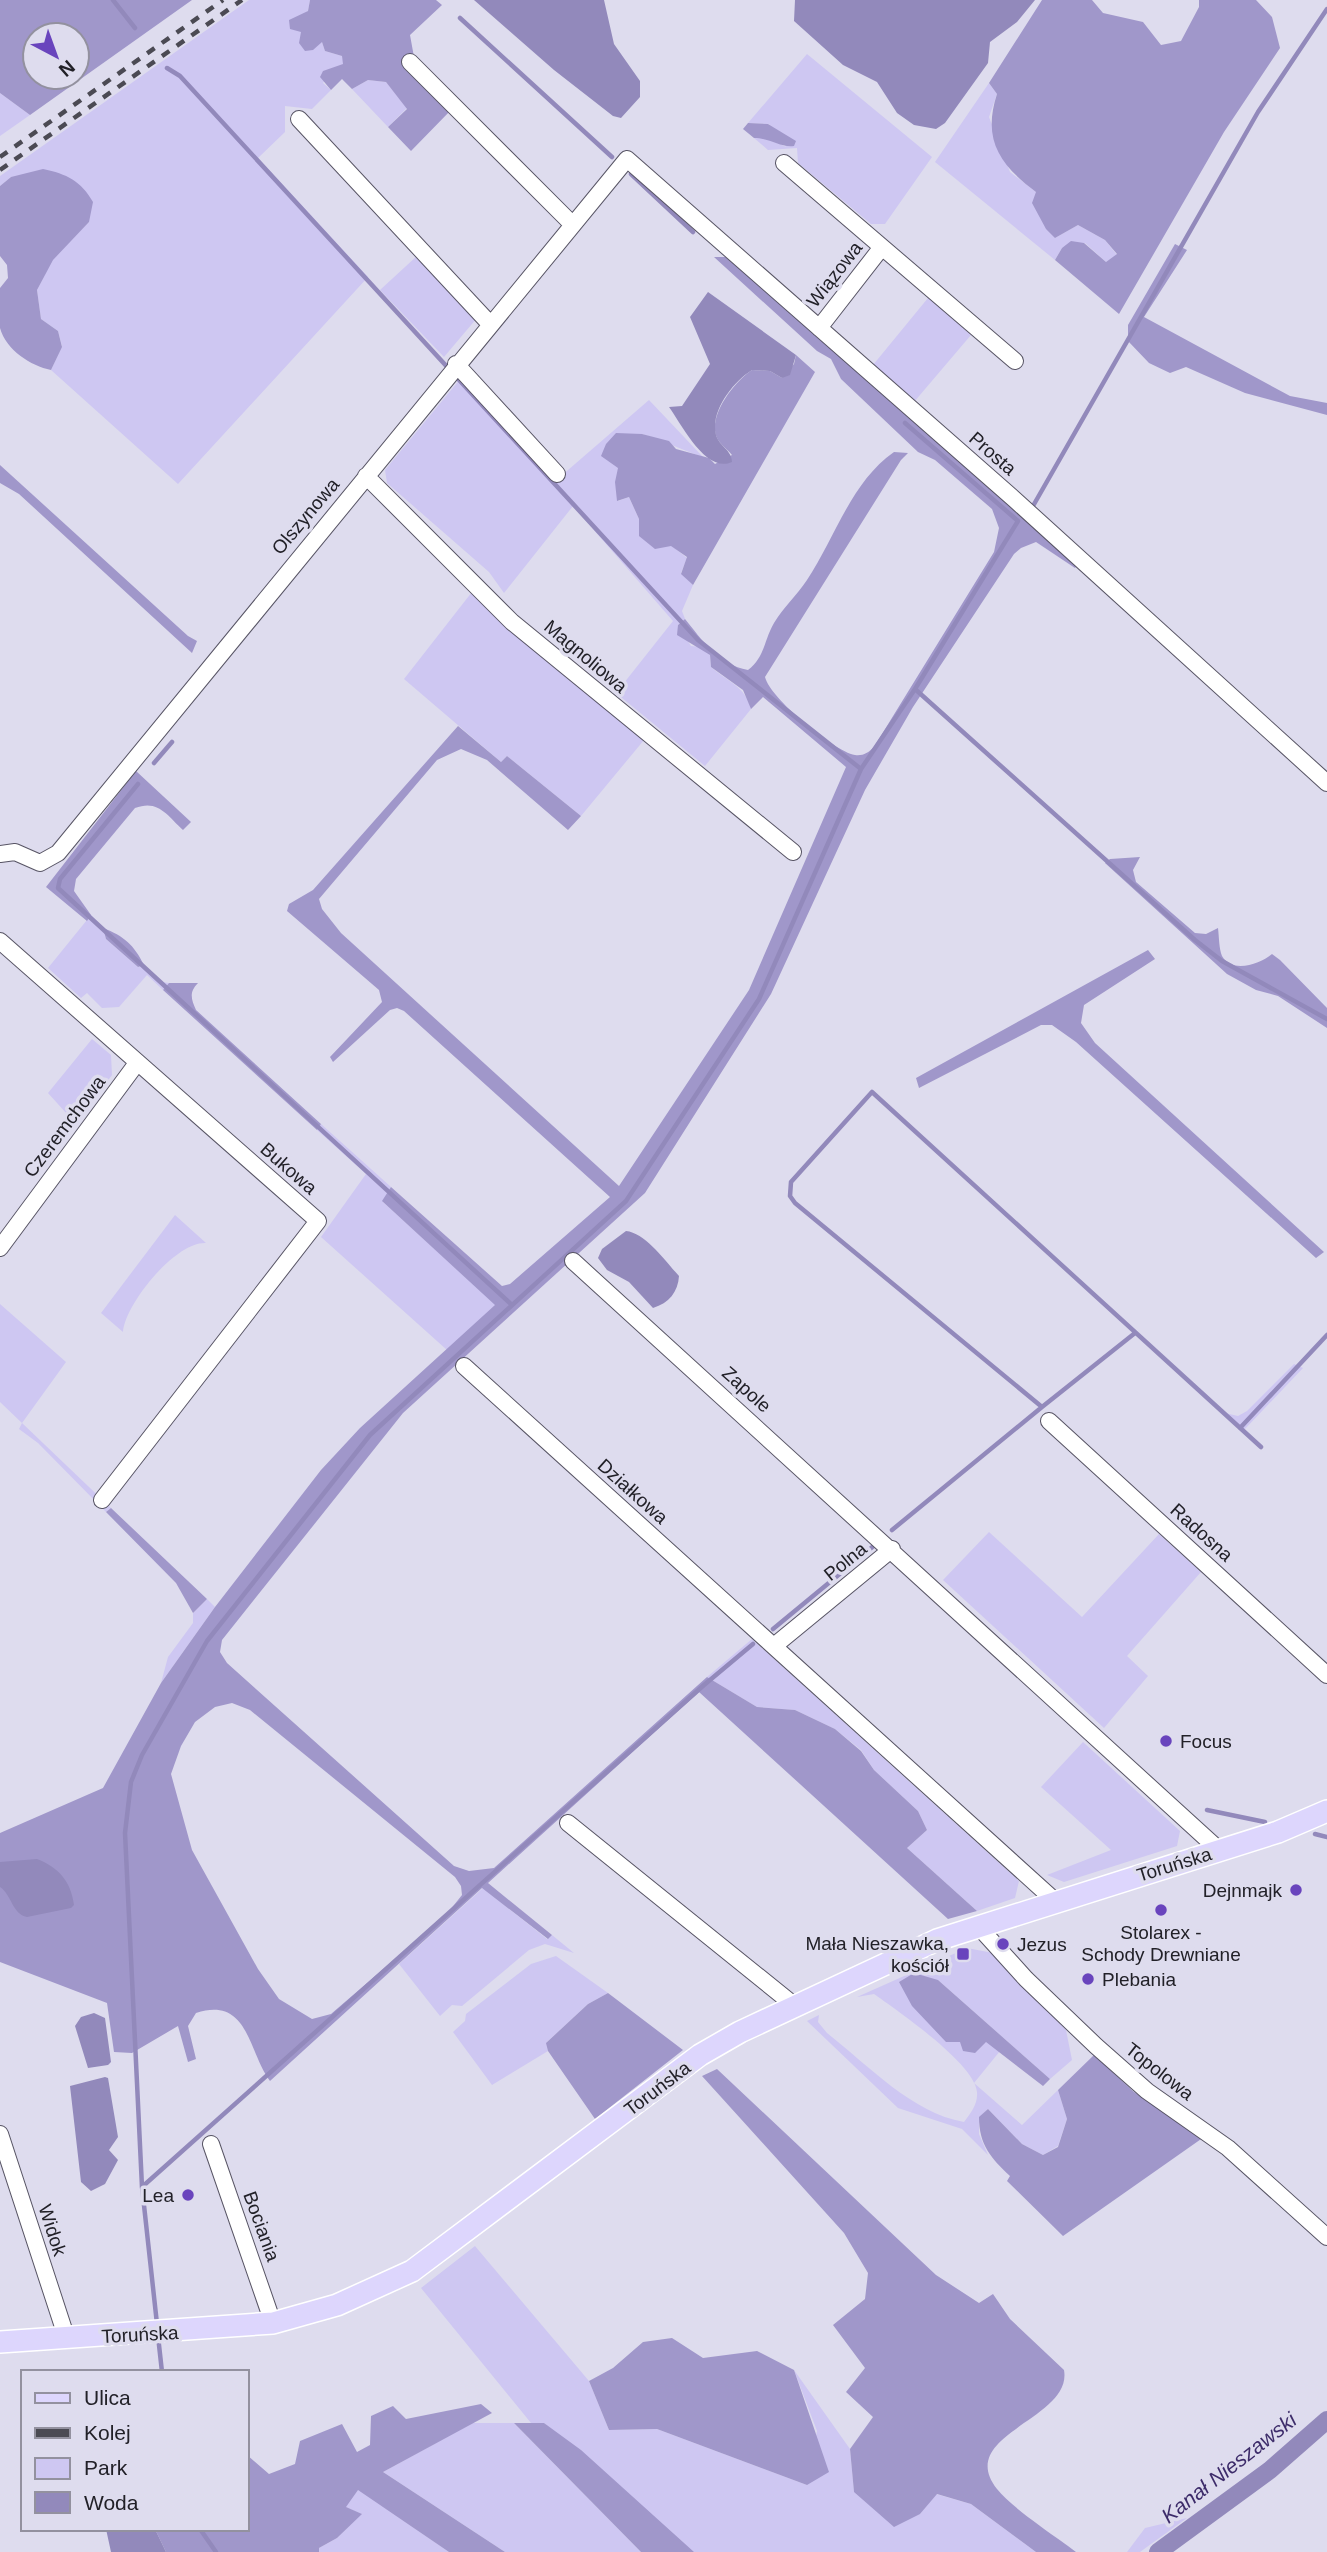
<svg xmlns="http://www.w3.org/2000/svg" width="1327" height="2552" font-family="Helvetica,sans-serif">
<style>
.green{fill:#cec7f2}
.forest{fill:#a097ca;fill-rule:evenodd}
.water{fill:#9289bb}
.lines{fill:none;stroke-linecap:round;stroke-linejoin:round}
.stream{stroke:#9289bb;stroke-width:4.5}
.canal{stroke:#9289bb;stroke-width:18}
.minor-casing{stroke:#575464;stroke-width:18}
.major-casing{stroke:#fff;stroke-width:24}
.minor{stroke:#fff;stroke-width:16}
.major{stroke:#ddd6fd;stroke-width:21}
.rail{stroke:#4b4a53;stroke-width:4.5;stroke-dasharray:9 9;stroke-linecap:butt}
.poi-dot{fill:#6944bd;stroke:#dedcee;stroke-width:2.5}
.labels{text-anchor:middle;stroke-width:7;stroke-linejoin:round;paint-order:stroke}
.street-label{font-size:19px;fill:#222128;stroke:#dedcee}
.poi-label{font-size:19px;fill:#222128;stroke:#dedcee;text-anchor:start}
.water-label{font-size:21px;font-style:italic;fill:#3d2c6a;stroke:#dedcee}
</style>
<rect width="100%" height="100%" fill="#dedcee"/>
<path class="green" d="M 249,0 L 310,0 L 308,11 L 302,16 L 301,32 L 322,42 L 325,51 L 342,56 L 344,64 L 334,69 L 323,83 L 331,90 L 312,109 L 285,106 L 285,132 L 258,158 L 368,277 L 178,484 L 51,370 L 62,346 L 58,331 L 41,319 L 37,290 L 52,260 L 89,222 L 11,177 L 0,186 L 0,176 Z
M 807,54 L 932,157 L 885,224 L 871,224 L 798,163 L 797,148 L 768,150 L 754,138 L 769,138 L 786,147 L 769,124 L 748,123 Z
M 368,80 L 386,82 L 407,108 L 388,127 L 352,89 Z
M 989,83 L 997,94 L 989,117 L 1010,172 L 1036,192 L 1055,238 L 1078,225 L 1105,240 L 1117,255 L 1106,262 L 1085,243 L 1062,248 L 1055,260 L 935,162 Z
M 0,93 L 30,115 L 0,136 Z
M 418,255 L 477,318 L 444,357 L 380,290 Z
M 928,298 L 971,335 L 914,402 L 873,365 Z
M 461,378 L 553,483 L 649,400 L 703,457 C 681,450 664,440 642,434 C 623,460 612,468 618,501 L 629,497 L 639,519 L 687,558 L 681,573 L 693,585 L 682,611 L 685,619 L 678,625 L 691,646 L 701,647 L 710,655 L 711,667 C 727,681 746,687 751,709 L 705,766 L 616,693 L 673,621 L 573,506 L 504,593 L 489,572 L 387,483 L 385,470 Z
M 472,592 L 644,740 L 581,816 L 507,756 L 501,762 L 404,679 Z
M 91,915 L 103,928 L 106,939 L 138,967 L 144,965 L 162,982 L 169,983 L 163,990 L 147,975 L 119,1007 L 102,1008 L 87,993 L 81,998 L 48,968 Z
M 92,1039 L 111,1055 L 112,1075 L 76,1124 L 48,1093 Z
M 321,1124 L 391,1187 L 383,1202 L 496,1305 L 447,1350 L 321,1237 L 366,1174 L 317,1130 Z
M 175,1215 L 206,1243 C 176,1241 125,1304 123,1332 L 101,1313 Z
M 0,1304 L 66,1362 L 22,1423 L 111,1508 L 106,1512 L 38,1443 L 19,1429 L 22,1423 L 0,1402 Z
M 1294,1364 L 1303,1368 L 1244,1430 L 1225,1413 L 1238,1416 L 1247,1411 Z
M 989,1532 L 1082,1617 L 1159,1534 L 1201,1572 L 1127,1656 L 1148,1676 L 1104,1728 L 943,1580 Z
M 207,1599 L 215,1607 L 161,1683 L 168,1657 L 193,1623 L 193,1613 Z
M 752,1639 L 1019,1881 L 1015,1898 L 977,1911 L 907,1848 L 927,1830 L 918,1811 L 874,1770 L 861,1750 L 835,1729 L 795,1710 L 757,1707 L 707,1677 Z
M 1083,1742 L 1180,1831 L 1177,1846 L 1064,1882 L 1047,1875 L 1111,1850 L 1041,1787 Z
M 483,1888 L 547,1939 L 552,1935 L 574,1953 L 545,1944 L 529,1950 L 462,2006 L 452,2005 L 440,2016 L 399,1964 Z
M 967,1948 L 993,1953 L 1066,2030 L 1072,2060 L 1050,2079 L 938,1980 L 986,2041 L 1000,2051 L 974,2083 L 1022,2125 L 1058,2090 L 1067,2119 L 1058,2146 L 1043,2155 L 1022,2144 L 988,2109 L 979,2118 L 979,2134 L 988,2155 L 962,2129 L 898,2108 L 807,2021 L 819,2015 L 818,2022 L 827,2033 C 868,2065 912,2113 964,2122 C 971,2113 978,2104 977,2092 C 975,2064 898,2011 874,1994 L 857,1997 Z
M 556,1956 L 608,1993 L 588,2004 L 547,2042 L 548,2051 L 492,2085 L 453,2032 L 465,2021 L 466,2014 L 531,1964 Z
M 475,2246 L 589,2381 L 609,2430 L 657,2429 L 807,2485 L 817,2431 L 794,2370 L 850,2449 L 854,2492 L 920,2514 L 936,2494 L 971,2504 L 1036,2552 L 690,2552 L 544,2423 L 531,2423 L 421,2288 Z
M 472,2423 L 514,2423 L 641,2552 L 505,2552 L 383,2472 Z
M 358,2489 L 449,2552 L 319,2552 L 319,2548 L 337,2538 L 361,2514 L 345,2507 Z
M 1187,2518 L 1140,2552 L 1127,2552 L 1145,2528 Z"/>
<path class="forest" d="M 0,0 L 192,0 L 30,115 L 0,93 ZM 35,35 L 77,35 L 77,77 L 35,77 Z
M 310,0 L 436,0 L 442,5 L 410,35 L 414,57 L 450,111 L 411,151 L 388,127 L 407,109 L 386,82 L 368,80 L 352,89 L 342,79 L 331,90 L 320,77 L 323,71 L 343,64 L 342,56 L 325,51 L 322,42 L 313,50 L 305,51 L 299,43 L 301,32 L 290,29 L 289,20 L 308,11 Z
M 1042,0 L 1092,0 L 1103,13 L 1143,22 L 1161,45 L 1181,41 L 1199,7 L 1199,0 L 1256,0 L 1272,17 L 1280,48 L 1224,132 L 1119,314 L 1055,260 L 1062,248 L 1071,241 L 1084,243 L 1106,262 L 1117,254 L 1105,240 L 1078,225 L 1055,238 L 1046,229 L 1032,203 L 1036,192 C 1000,165 982,140 997,94 L 989,83 Z
M 748,123 L 768,124 L 796,141 L 794,146 C 781,148 770,138 754,138 L 743,129 Z
M 43,169 C 67,174 81,181 93,202 L 89,222 L 53,260 L 37,290 L 41,319 L 58,331 L 62,347 L 51,370 C 31,366 6,350 0,328 C 0,316 0,300 0,288 L 8,278 L 7,265 L 0,256 L 0,186 L 11,177 Z
M 1175,244 L 1187,250 L 1144,317 L 1290,396 L 1327,403 L 1327,415 L 1245,393 L 1186,367 L 1170,373 L 1149,363 L 1128,341 L 1128,325 Z
M 714,257 L 728,257 L 1078,564 L 1075,568 L 1036,542 L 1021,548 L 1014,554 L 913,707 L 865,790 L 771,994 L 645,1193 L 403,1413 L 222,1640 L 220,1652 L 227,1663 L 454,1866 L 469,1871 L 494,1868 L 707,1677 L 757,1707 L 795,1710 L 835,1729 L 861,1751 L 874,1770 L 918,1811 L 927,1830 L 907,1848 L 977,1911 L 948,1919 L 699,1692 L 488,1883 L 552,1935 L 548,1939 L 482,1888 L 270,2081 C 248,2052 249,1996 196,2013 L 188,2026 L 196,2059 L 188,2062 L 178,2026 L 132,2053 L 114,2052 L 107,2003 L 0,1962 L 0,1833 L 103,1788 L 161,1683 L 215,1607 L 321,1470 L 360,1428 L 495,1305 L 382,1201 L 391,1187 L 502,1286 L 510,1284 L 610,1197 L 404,1011 L 397,1008 L 390,1010 L 333,1062 L 330,1057 L 382,1002 L 379,990 L 287,911 L 289,904 L 313,890 L 458,726 L 501,762 L 507,756 L 581,816 L 568,830 L 487,760 L 461,749 L 437,760 L 319,899 L 322,909 L 341,933 L 619,1186 L 749,990 L 846,767 L 763,697 L 751,709 L 743,690 L 711,667 L 710,655 L 677,635 L 678,625 L 685,619 C 702,640 719,665 748,670 C 765,657 764,640 774,623 C 783,608 797,595 807,580 C 835,538 851,482 894,452 L 908,453 L 901,460 L 765,677 C 770,698 833,751 855,755 C 863,756 868,753 874,747 L 994,552 L 999,528 L 992,509 L 935,460 L 918,452 L 841,379 L 831,359 L 817,351 ZM 232,1703 L 250,1710 L 455,1877 L 461,1886 L 462,1895 L 446,1915 L 331,2014 L 312,2019 L 279,1999 L 258,1969 L 192,1850 L 171,1774 L 181,1746 L 195,1722 L 215,1707 Z
M 796,355 L 815,372 L 693,585 L 681,574 L 687,557 L 671,546 L 655,549 L 639,536 L 639,519 L 629,497 L 617,501 L 615,482 L 618,468 L 601,456 L 606,444 L 616,433 L 642,434 L 669,441 L 676,449 L 709,458 L 715,464 L 732,455 C 728,450 720,444 717,438 C 707,416 735,381 752,370 L 770,371 L 782,378 L 794,364 Z
M 0,465 L 188,636 L 197,641 L 192,653 L 19,494 L 0,483 Z
M 136,771 L 191,822 L 183,830 C 167,815 158,799 135,808 L 76,879 L 74,891 L 91,915 L 87,921 L 46,887 Z
M 1140,857 L 1133,870 L 1136,882 L 1195,933 L 1206,934 L 1218,928 C 1219,936 1219,949 1222,956 C 1232,974 1260,964 1272,954 L 1280,960 L 1327,1008 L 1327,1028 L 1278,996 L 1256,990 L 1227,974 L 1105,863 L 1110,859 Z
M 103,928 C 124,936 134,945 144,965 L 138,967 L 106,939 Z
M 1148,950 L 1155,959 L 1084,1005 L 1081,1023 L 1095,1043 L 1324,1252 L 1316,1258 L 1076,1042 L 1052,1025 L 1041,1025 L 919,1088 L 916,1078 Z
M 169,983 L 198,983 C 189,992 191,999 196,1010 L 321,1124 L 317,1130 L 163,990 Z
M 111,1508 L 207,1599 L 193,1613 L 176,1583 L 106,1512 Z
M 914,1973 L 938,1980 L 1050,2079 L 1043,2086 L 986,2042 L 975,2053 L 963,2051 L 960,2042 L 946,2042 L 912,2006 L 899,1982 Z
M 608,1993 L 683,2050 L 595,2119 L 548,2051 L 546,2043 L 588,2004 Z
M 1094,2055 L 1134,2092 L 1204,2137 L 1063,2236 L 1007,2181 L 1010,2176 C 991,2158 979,2145 979,2117 L 988,2109 L 1022,2144 L 1043,2155 L 1058,2147 L 1067,2119 L 1058,2090 Z
M 717,2069 L 936,2275 L 979,2303 L 993,2294 L 1010,2319 L 1064,2370 C 1073,2420 954,2434 997,2489 C 1013,2509 1054,2535 1076,2552 L 1036,2552 L 971,2504 L 937,2494 L 920,2514 L 894,2527 L 854,2492 L 850,2449 L 873,2417 L 846,2392 L 865,2368 L 833,2325 L 865,2299 L 868,2273 L 844,2233 L 702,2076 Z
M 672,2338 L 703,2358 L 757,2351 L 794,2370 L 829,2472 L 807,2485 L 657,2429 L 609,2430 L 589,2381 L 613,2368 L 643,2342 Z
M 481,2404 L 492,2413 L 383,2472 L 505,2552 L 449,2552 L 358,2490 L 346,2507 L 362,2514 L 337,2538 L 319,2548 L 319,2552 L 166,2552 L 155,2529 L 247,2529 L 247,2455 L 269,2474 L 295,2464 L 300,2441 L 342,2424 L 357,2452 L 370,2445 L 371,2416 L 393,2406 L 406,2419 Z
M 514,2423 L 544,2423 L 581,2450 L 694,2552 L 641,2552 Z"/>
<path class="water" d="M 474,0 L 604,0 L 614,44 L 640,81 L 640,97 L 621,118 L 613,116 L 554,70 Z
M 795,0 L 1035,0 L 1017,22 L 990,42 L 988,63 L 945,123 L 936,129 L 914,125 L 897,113 L 877,82 L 843,65 L 794,21 Z
M 708,292 L 796,355 L 790,375 L 782,378 L 770,371 L 752,370 C 733,382 710,411 716,435 C 719,446 732,450 732,462 C 706,474 682,425 669,407 L 682,406 L 710,364 L 690,317 Z
M 626,1231 C 646,1233 665,1261 679,1276 C 678,1292 669,1303 653,1308 L 629,1282 L 607,1270 L 598,1258 L 602,1249 Z
M 37,1859 C 58,1867 71,1881 74,1905 L 71,1908 L 27,1917 C 12,1914 12,1895 0,1887 L 0,1862 Z
M 94,2013 L 105,2018 L 111,2062 L 108,2065 L 88,2068 L 75,2026 L 81,2017 Z
M 105,2077 L 108,2078 L 118,2137 L 109,2150 L 118,2160 L 105,2184 L 91,2191 L 81,2182 L 70,2086 Z
M 106,2529 L 155,2529 L 166,2552 L 111,2552 Z"/>
<g class="lines">
<path class="stream" d="M 113,0 L 135,28
M 460,18 L 612,157
M 631,174 L 693,232
M 905,423 L 1018,521 L 915,689
M 1033,506 L 1258,112 L 1327,9
M 154,763 L 172,742
M 861,769 L 915,689 L 1195,940 L 1222,961 L 1327,1019
M 138,784 L 60,879 L 58,888 L 512,1305
M 1135,1333 L 1042,1407 L 795,1203 L 790,1196 L 791,1182 L 872,1092 L 1261,1447
M 1240,1428 L 1327,1335
M 892,1530 L 1042,1407
M 773,1629 L 876,1544
M 1207,1810 L 1265,1822
M 1315,1834 L 1327,1837
M 142,2187 L 704,1685 L 753,1644
M 157,2324 L 142,2187 L 125,1833 L 131,1782 L 142,1755 L 207,1641 L 370,1435 L 626,1201 L 759,999 L 861,769 L 698,640 L 180,76 L 167,68
M 158,2336 L 162,2372
M 200,2529 L 216,2552"/>
<path class="canal" d="M 1158,2552 L 1270,2470 L 1327,2420"/>
<g class="minor-casing">
<path id="minor" d="M 410,62 L 572,224
M 299,119 L 490,324
M 784,163 L 1015,361
M 819,328 L 882,247
M 456,364 L 557,474
M 366,476 L 512,622 L 793,852
M 0,854 L 15,852 L 40,863 L 58,853 L 627,159 L 1014,499 L 1327,783
M 0,941 L 318,1221 L 102,1500
M 0,1248 L 137,1063
M 573,1261 L 1219,1850
M 464,1366 L 1055,1901
M 1049,1421 L 1327,1675
M 774,1646 L 892,1549
M 568,1823 L 795,2006
M 978,1926 L 1026,1979 L 1096,2046 L 1147,2091 L 1228,2148 L 1327,2237
M 0,2134 L 67,2339
M 211,2144 L 273,2323"/>
</g>
<g class="major-casing">
<path id="major" d="M 0,2342 L 273,2323 L 337,2305 L 412,2271 L 700,2055 L 740,2032 L 937,1940 L 1278,1832 L 1327,1811"/>
</g>
<use href="#minor" class="minor"/>
<use href="#major" class="major"/>
<path class="rail" d="M 0,157 L 223,0
M 0,170 L 242,0"/>
</g>
<g class="poi-dot">
<circle cx="1166" cy="1741" r="7"/>
<circle cx="1296" cy="1890" r="7"/>
<circle cx="1161" cy="1910" r="7"/>
<circle cx="1003" cy="1944" r="7"/>
<rect x="956" y="1947" width="14" height="14" rx="3.5"/>
<circle cx="1088" cy="1979" r="7"/>
<circle cx="188" cy="2195" r="7"/>
</g>
<g class="labels">
<g class="street-label">
<text transform="translate(834 274) rotate(-52)" y="7">Wiązowa</text>
<text transform="translate(993 453) rotate(41)" y="7">Prosta</text>
<text transform="translate(305 516) rotate(-50)" y="7">Olszynowa</text>
<text transform="translate(586 656) rotate(40)" y="7">Magnoliowa</text>
<text transform="translate(64 1126) rotate(-53)" y="7">Czeremchowa</text>
<text transform="translate(289 1168) rotate(41)" y="7">Bukowa</text>
<text transform="translate(747 1389) rotate(42)" y="7">Zapole</text>
<text transform="translate(633 1491) rotate(42)" y="7">Działkowa</text>
<text transform="translate(1202 1532) rotate(42)" y="7">Radosna</text>
<text transform="translate(845 1561) rotate(-39)" y="7">Polna</text>
<text transform="translate(1174 1864) rotate(-17)" y="7">Toruńska</text>
<text transform="translate(1160 2071) rotate(38)" y="7">Topolowa</text>
<text transform="translate(657 2088) rotate(-37)" y="7">Toruńska</text>
<text transform="translate(262 2226) rotate(70)" y="7">Bociania</text>
<text transform="translate(53 2230) rotate(72)" y="7">Widok</text>
<text transform="translate(140 2334) rotate(-3)" y="7">Toruńska</text>
</g>
<g class="poi-label">
<text x="1180" y="1748">Focus</text>
<text x="1282" y="1897" text-anchor="end">Dejnmajk</text>
<text x="1161" y="1939" text-anchor="middle">Stolarex -<tspan x="1161" dy="22">Schody Drewniane</tspan></text>
<text x="949" y="1950" text-anchor="end">Mała Nieszawka,<tspan x="949" dy="22">kościół</tspan></text>
<text x="1017" y="1951">Jezus</text>
<text x="1102" y="1986">Plebania</text>
<text x="174" y="2202" text-anchor="end">Lea</text>
</g>
<g class="water-label">
<text transform="translate(1229 2468) rotate(-38)" y="7">Kanał Nieszawski</text>
</g>
</g>
<rect x="21" y="2370" width="228" height="161" fill="#dedcee" stroke="#93919f" stroke-width="2"/>
<rect x="35" y="2393" width="35" height="10" fill="#ddd6fd" stroke="#93919f" stroke-width="2"/>
<text x="84" y="2405" font-size="21" fill="#222128">Ulica</text>
<rect x="35" y="2428" width="35" height="10" fill="#4b4a53" stroke="#93919f" stroke-width="2"/>
<text x="84" y="2440" font-size="21" fill="#222128">Kolej</text>
<rect x="35" y="2458" width="35" height="21" fill="#cec7f2" stroke="#93919f" stroke-width="2"/>
<text x="84" y="2475" font-size="21" fill="#222128">Park</text>
<rect x="35" y="2492" width="35" height="21" fill="#9289bb" stroke="#93919f" stroke-width="2"/>
<text x="84" y="2510" font-size="21" fill="#222128">Woda</text>
<g transform="translate(56 56) rotate(139)"><circle r="33" fill="#dedcee" stroke="#93919f" stroke-width="2"/>
<path d="M0-5L12 26L0 18L-12 26Z" fill="#6944bd"/>
<text y="-10" font-size="19" font-weight="bold" text-anchor="middle" fill="#222128">N</text>
</g>
</svg>
